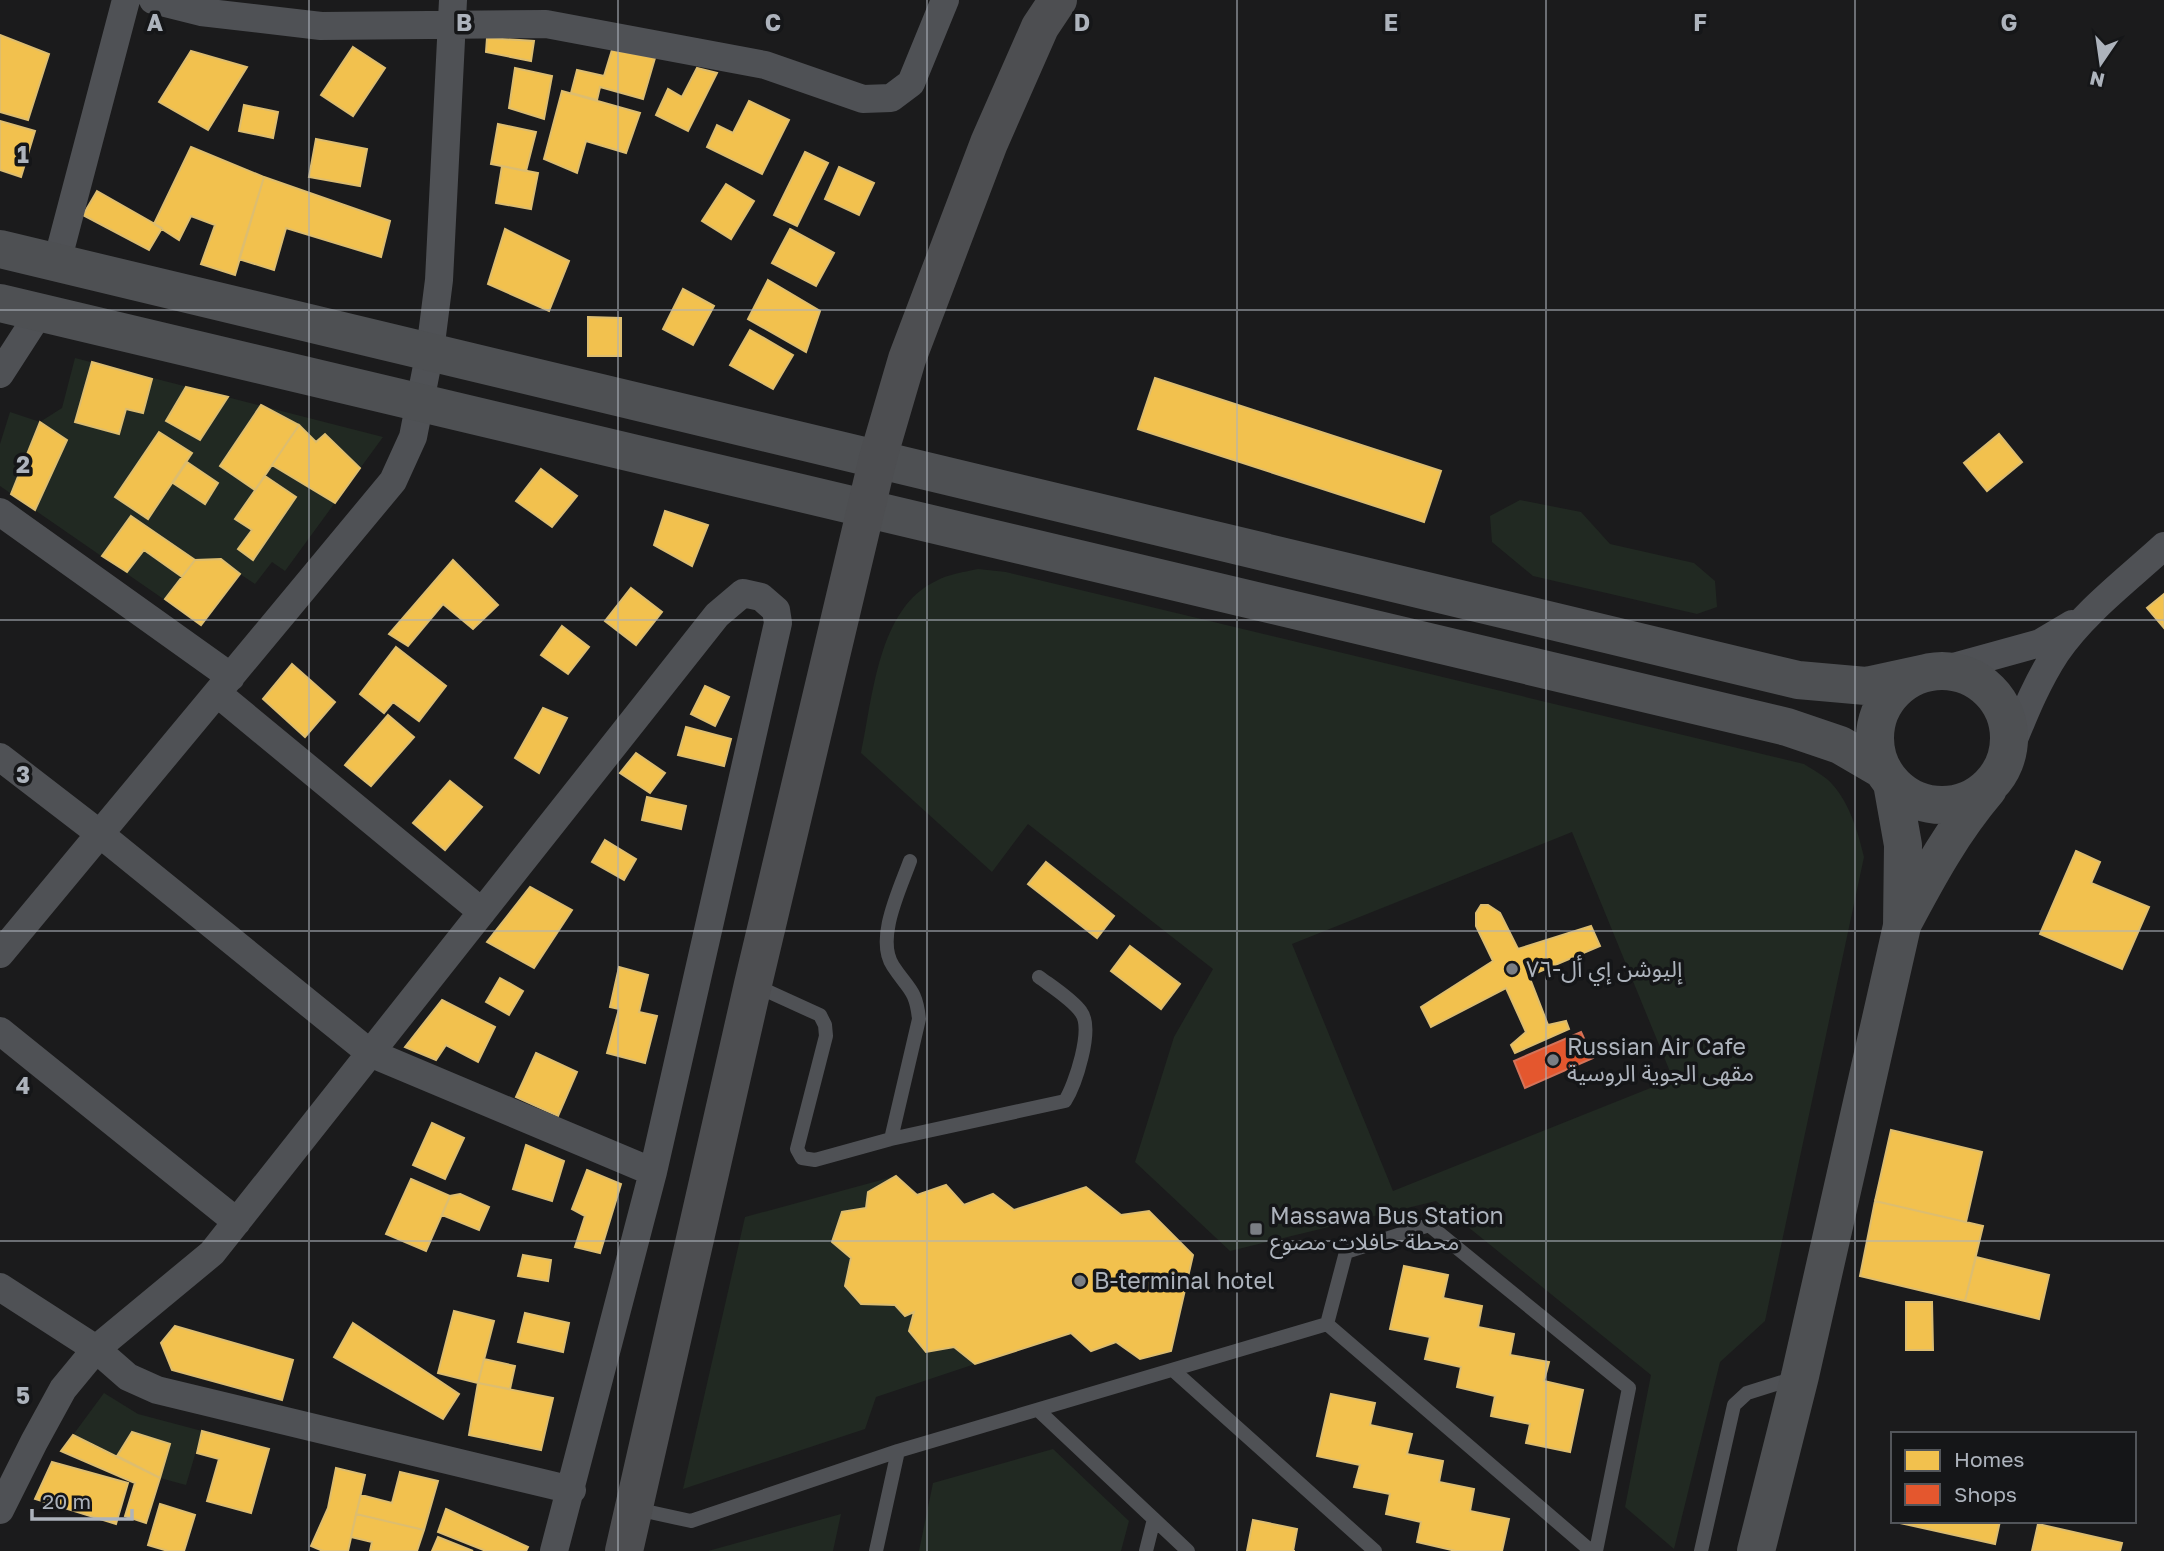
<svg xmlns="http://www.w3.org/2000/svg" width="2164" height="1551" font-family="'Golos Text','Noto Sans Arabic',sans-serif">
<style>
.green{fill:#212922;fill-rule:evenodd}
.homes{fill:#f2c14e;stroke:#ddbd6f;stroke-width:2}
.shops{fill:#e4572e;stroke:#d47359;stroke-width:2}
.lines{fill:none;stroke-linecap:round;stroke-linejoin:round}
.lane{stroke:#4f5155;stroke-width:14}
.street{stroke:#4f5155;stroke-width:28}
.secondary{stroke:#4e5053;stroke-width:38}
.highway{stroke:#4d4e51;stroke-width:38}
.grid{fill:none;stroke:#adb3bc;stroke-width:2;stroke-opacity:0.55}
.poi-dot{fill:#7a7e84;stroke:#151618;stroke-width:2.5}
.labels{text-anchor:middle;stroke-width:7;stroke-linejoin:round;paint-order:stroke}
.poi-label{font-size:23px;fill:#adb3bc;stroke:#151618;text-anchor:start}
.grid-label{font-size:23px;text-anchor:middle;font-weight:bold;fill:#adb3bc;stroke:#151618;stroke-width:7;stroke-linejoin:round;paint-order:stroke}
</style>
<rect width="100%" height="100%" fill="#1b1b1c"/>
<path class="green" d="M 75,358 L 383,437 L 285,571 L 272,562 L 255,584 L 240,574 L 201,625 L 0,486 L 0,444 L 10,412 L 40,422 L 62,408 Z
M 1520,500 L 1581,512 L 1610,544 L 1694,563 L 1715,581 L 1717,607 L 1697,614 L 1533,576 L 1492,542 L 1490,516 Z
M 978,569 L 1006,572 L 1804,764 C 1813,770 1825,776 1832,784 C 1850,804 1858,832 1864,857 L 1765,1321 L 1720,1362 L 1674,1549 L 1625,1507 L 1651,1375 L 1436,1201 L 1230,1251 L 1135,1162 L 1174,1037 L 1213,969 L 1028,824 L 992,872 L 861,753 C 873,697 878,608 936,581 C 949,574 964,572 978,569 ZM 1572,832 L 1673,1079 L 1393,1191 L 1292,944 Z
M 896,1176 L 832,1242 L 851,1258 L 845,1286 L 861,1304 L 895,1305 L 905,1316 L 914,1312 L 909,1331 L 926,1352 L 954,1347 L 975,1364 L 876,1397 L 865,1429 L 683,1489 L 745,1217 Z
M 104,1393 L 138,1414 L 202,1431 L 186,1485 L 160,1478 L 169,1444 L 132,1432 L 117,1456 L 73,1435 Z
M 1053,1449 L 1129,1521 L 1121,1551 L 919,1551 L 933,1483 Z
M 841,1514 L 833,1551 L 708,1551 Z"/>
<path class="homes" d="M 0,35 L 49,54 L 28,120 L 0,112 Z
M 487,38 L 534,41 L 531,61 L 486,52 Z
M 353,47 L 385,68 L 353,116 L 321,95 Z
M 612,50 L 655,58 L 643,99 L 600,87 L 597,100 L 571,93 L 577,70 L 604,76 Z
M 191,51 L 247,67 L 208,130 L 159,102 Z
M 515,68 L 552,76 L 544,119 L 509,108 Z
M 697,68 L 717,73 L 688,131 L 656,115 L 668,89 L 682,97 Z
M 562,91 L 640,113 L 626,153 L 586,141 L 577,173 L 544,159 Z
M 749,101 L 789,120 L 762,174 L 707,147 L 717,125 L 733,133 Z
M 244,105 L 278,112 L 273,138 L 239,131 Z
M 0,121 L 35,131 L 21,177 L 0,170 Z
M 498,124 L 536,132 L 526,171 L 491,164 Z
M 316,139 L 367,149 L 360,186 L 309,177 Z
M 191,147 L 264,177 L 235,275 L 201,264 L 215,225 L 191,216 L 179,240 L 154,224 Z
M 805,152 L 828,163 L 797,226 L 774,215 Z
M 502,166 L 538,173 L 531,209 L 496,203 Z
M 839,167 L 874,183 L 859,215 L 825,199 Z
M 264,177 L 390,221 L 381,257 L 286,228 L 274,270 L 239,259 Z
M 726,184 L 754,201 L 731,239 L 702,221 Z
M 97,191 L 162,228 L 149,250 L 83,215 Z
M 505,229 L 569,261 L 549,311 L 488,284 Z
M 790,229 L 834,253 L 816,286 L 772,263 Z
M 768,280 L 820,311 L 806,352 L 748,319 Z
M 683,289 L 714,306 L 693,345 L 663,329 Z
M 588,317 L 621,318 L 621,356 L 588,356 Z
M 750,330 L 793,355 L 773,389 L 730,365 Z
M 92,362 L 152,379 L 143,413 L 126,409 L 119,434 L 75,422 Z
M 1155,378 L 1441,471 L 1424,522 L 1138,429 Z
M 186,387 L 228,397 L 200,440 L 166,421 Z
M 261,405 L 299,425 L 255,490 L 220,466 Z
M 40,422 L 67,440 L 35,510 L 11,494 Z
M 299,425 L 316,442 L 325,434 L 360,468 L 335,503 L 272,465 Z
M 159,432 L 192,453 L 148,519 L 115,497 Z
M 1999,434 L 2022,462 L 1987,491 L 1964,463 Z
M 187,462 L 218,483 L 205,504 L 173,483 Z
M 541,469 L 577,496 L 552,527 L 516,501 Z
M 265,476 L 296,497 L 253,560 L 238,549 L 252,530 L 235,519 Z
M 665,511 L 708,525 L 692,566 L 654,545 Z
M 131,516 L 195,560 L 182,577 L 144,550 L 127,572 L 102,556 Z
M 221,559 L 240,574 L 201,625 L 165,599 L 195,560 Z
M 453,560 L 498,605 L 473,629 L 443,604 L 408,646 L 389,634 Z
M 631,588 L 662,612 L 636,645 L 605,621 Z
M 2164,594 L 2164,628 L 2147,608 Z
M 562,626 L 589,647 L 568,674 L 541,655 Z
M 396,647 L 446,686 L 419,721 L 393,702 L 384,713 L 360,694 Z
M 292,664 L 335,702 L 305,737 L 263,699 Z
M 705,686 L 729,697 L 715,726 L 691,714 Z
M 543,708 L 567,718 L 539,773 L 515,758 Z
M 388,715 L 414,737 L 371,786 L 345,765 Z
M 686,727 L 731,739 L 724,766 L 678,755 Z
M 636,753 L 665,773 L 650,793 L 620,773 Z
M 450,781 L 482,807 L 445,850 L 413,823 Z
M 647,797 L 686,806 L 681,829 L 642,820 Z
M 605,840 L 636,859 L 624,880 L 592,862 Z
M 2076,851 L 2100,862 L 2091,883 L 2149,907 L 2122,969 L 2040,934 Z
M 1046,862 L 1114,916 L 1097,938 L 1028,884 Z
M 530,887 L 572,910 L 534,968 L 487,942 Z
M 1481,905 L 1488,905 L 1500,913 L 1518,949 L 1591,926 L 1600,946 L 1529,976 L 1548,1025 L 1566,1021 L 1569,1029 L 1515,1053 L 1511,1045 L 1526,1032 L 1506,988 L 1431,1027 L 1421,1007 L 1493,961 L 1476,926 L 1476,913 Z
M 1130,946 L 1180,984 L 1161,1009 L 1111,971 Z
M 619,967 L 648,975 L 639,1012 L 657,1016 L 645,1063 L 607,1053 L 619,1009 L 610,1007 Z
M 500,978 L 523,991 L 509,1015 L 486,1002 Z
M 442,1000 L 495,1027 L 478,1062 L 446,1045 L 436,1060 L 405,1047 Z
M 536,1053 L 577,1072 L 558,1116 L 516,1097 Z
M 432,1123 L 464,1138 L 445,1179 L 413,1165 Z
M 1891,1130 L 1982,1152 L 1966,1222 L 1875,1201 Z
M 526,1145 L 564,1161 L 552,1201 L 513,1189 Z
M 587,1170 L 621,1184 L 600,1253 L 575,1247 L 585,1216 L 572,1209 Z
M 896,1176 L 917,1195 L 946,1185 L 964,1205 L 993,1194 L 1014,1210 L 1086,1187 L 1121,1215 L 1149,1211 L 1193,1255 L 1171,1351 L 1140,1359 L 1116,1342 L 1091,1351 L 1071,1333 L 975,1364 L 954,1347 L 926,1352 L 909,1331 L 914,1312 L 905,1316 L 895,1305 L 861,1304 L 845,1286 L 851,1258 L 832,1242 L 842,1212 L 866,1208 L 868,1192 Z
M 411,1179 L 450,1196 L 426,1251 L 386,1234 Z
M 460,1194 L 489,1207 L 479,1230 L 442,1215 L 450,1196 Z
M 1875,1201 L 1983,1226 L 1965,1301 L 1860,1276 Z
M 523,1255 L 551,1260 L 548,1281 L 518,1276 Z
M 1976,1257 L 2049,1275 L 2039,1319 L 1965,1301 Z
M 1404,1266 L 1448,1275 L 1443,1298 L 1482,1306 L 1478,1327 L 1514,1334 L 1510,1355 L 1549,1362 L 1544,1381 L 1583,1390 L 1570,1452 L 1526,1443 L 1530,1424 L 1491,1416 L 1495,1396 L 1457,1387 L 1461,1367 L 1425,1359 L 1430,1337 L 1390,1329 Z
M 1906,1302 L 1932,1302 L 1933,1350 L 1906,1350 Z
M 454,1311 L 494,1321 L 478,1383 L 438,1373 Z
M 525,1313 L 569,1323 L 563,1352 L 518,1342 Z
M 353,1323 L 459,1394 L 443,1419 L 334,1357 Z
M 175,1326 L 293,1360 L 282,1400 L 172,1370 L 161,1343 Z
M 484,1359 L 515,1366 L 510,1389 L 478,1383 Z
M 478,1383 L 553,1398 L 541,1450 L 469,1435 Z
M 1331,1394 L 1375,1403 L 1370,1425 L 1412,1434 L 1407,1454 L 1443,1461 L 1439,1482 L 1474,1489 L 1470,1511 L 1509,1519 L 1502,1551 L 1456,1551 L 1417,1542 L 1421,1522 L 1386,1514 L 1390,1494 L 1354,1487 L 1360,1465 L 1317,1456 Z
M 202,1431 L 269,1449 L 251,1513 L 207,1501 L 219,1459 L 197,1453 Z
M 132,1432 L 170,1444 L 160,1478 L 117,1456 Z
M 73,1435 L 160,1478 L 146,1523 L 125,1516 L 135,1483 L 61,1451 Z
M 52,1462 L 128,1483 L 116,1524 L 35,1499 Z
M 336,1468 L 365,1475 L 348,1551 L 323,1551 L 311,1546 L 328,1508 Z
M 400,1472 L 438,1481 L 424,1530 L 356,1514 L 361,1495 L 392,1503 Z
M 160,1504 L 195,1515 L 184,1551 L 168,1551 L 148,1545 Z
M 446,1509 L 528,1547 L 526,1551 L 486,1551 L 438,1532 Z
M 356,1514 L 424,1530 L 417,1551 L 370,1551 L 372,1542 L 351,1537 Z
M 1253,1520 L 1297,1529 L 1293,1551 L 1295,1551 L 1247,1551 Z
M 1901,1521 L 2000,1521 L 1995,1544 L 1900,1523 Z
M 2038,1524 L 2122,1543 L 2120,1551 L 2032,1551 Z
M 438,1537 L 473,1551 L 432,1551 Z"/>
<path class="shops" d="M 1581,1032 L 1593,1058 L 1525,1088 L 1514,1061 Z"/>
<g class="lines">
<path class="lane" d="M 754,985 L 820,1015 L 825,1025 L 826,1036 L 797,1149 L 802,1158 L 815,1160 L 891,1139 L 1065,1101 C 1075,1085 1094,1029 1081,1012 C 1073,1000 1051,986 1039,977
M 891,1139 L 919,1019 C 916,989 908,989 893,966 C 875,939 900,889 910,861
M 1327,1324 L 1591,1551
M 1173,1370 L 1375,1551
M 1039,1411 L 1188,1551
M 636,1509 L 691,1521 L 898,1451 L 1327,1324 L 1346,1252 L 1429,1225 L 1629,1388 L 1596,1551
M 876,1551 L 898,1451
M 1146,1551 L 1154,1519
M 1701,1551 L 1734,1405 L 1747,1393 L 1795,1378"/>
<path class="street" d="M 153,0 L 201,12 L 321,26 L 546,24 L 765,65 L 863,99 L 891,98 L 911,83 L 945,0
M 57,262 L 126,0
M 0,374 L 40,312
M 0,512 L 231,677
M 1939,671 L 2040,643 L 2072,624
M 217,693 L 482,912
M 2007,756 C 2022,720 2035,685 2056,653 C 2084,612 2127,580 2164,546
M 0,757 L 100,834 L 370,1053 L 653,1172
M 0,954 L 393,481 L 413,437 L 430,351 L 439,280 L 453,0
M 0,1031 L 237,1222
M 0,1287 L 96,1349 L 128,1377 L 157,1390 L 572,1490
M 0,1510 L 34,1442 L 63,1389 L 96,1349 L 212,1253 L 717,615 L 743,593 L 761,597 L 776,610 L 778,623 L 653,1172 L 554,1551"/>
<path class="secondary" d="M 0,249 L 1798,680 L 1866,686 L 1926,673
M 0,303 L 1787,727 L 1840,745 L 1883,770
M1875 738a67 67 0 1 1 134 0a67 67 0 1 1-134 0Z
M 1904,921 C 1929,874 1953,830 1988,789
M 1756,1551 L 1800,1376 L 1902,926 L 1903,845 L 1892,783"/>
<path class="highway" d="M 624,1551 L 753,984 L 878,458 L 907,359 L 989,143 L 1040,27 L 1058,0"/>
</g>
<path class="grid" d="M 309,0 L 309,1551M 618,0 L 618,1551M 927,0 L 927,1551M 1237,0 L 1237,1551M 1546,0 L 1546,1551M 1855,0 L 1855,1551M 0,310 L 2164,310M 0,620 L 2164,620M 0,931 L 2164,931M 0,1241 L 2164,1241"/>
<g class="poi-dot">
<circle cx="1512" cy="969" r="7"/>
<circle cx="1553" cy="1060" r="7"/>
<rect x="1249" y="1222" width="14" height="14" rx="3.5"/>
<circle cx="1080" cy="1281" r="7"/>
</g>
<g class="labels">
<g class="poi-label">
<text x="1526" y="977">إليوشن إي أل-٧٦</text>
<text x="1567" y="1055">Russian Air Cafe<tspan x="1567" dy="26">مقهى الجوية الروسية</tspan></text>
<text x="1270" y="1224">Massawa Bus Station<tspan x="1270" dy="26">محطة حافلات مصوع</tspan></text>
<text x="1094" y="1289">B-terminal hotel</text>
</g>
</g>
<g class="grid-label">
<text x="155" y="31">A</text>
<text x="464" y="31">B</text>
<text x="773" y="31">C</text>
<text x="1082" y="31">D</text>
<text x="1391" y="31">E</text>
<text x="1700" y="31">F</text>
<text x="2009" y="31">G</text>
<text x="23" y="163">1</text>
<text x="23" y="473">2</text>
<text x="23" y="783">3</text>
<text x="23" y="1094">4</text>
<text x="23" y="1404">5</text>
</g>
<rect x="1891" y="1432" width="245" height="91" fill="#151618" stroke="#52555a" stroke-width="2"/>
<rect x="1905" y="1450" width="35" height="21" fill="#f2c14e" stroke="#52555a" stroke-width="2"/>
<text x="1954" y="1467" font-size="21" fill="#adb3bc">Homes</text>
<rect x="1905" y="1484" width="35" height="21" fill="#e4572e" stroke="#52555a" stroke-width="2"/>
<text x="1954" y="1502" font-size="21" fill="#adb3bc">Shops</text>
<g transform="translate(2101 63) rotate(193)" stroke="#151618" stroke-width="5" paint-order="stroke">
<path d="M0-5L12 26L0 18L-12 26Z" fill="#adb3bc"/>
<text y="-10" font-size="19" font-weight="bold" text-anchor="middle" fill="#adb3bc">N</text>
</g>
<path d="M32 1509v10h100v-10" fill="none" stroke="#adb3bc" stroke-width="3.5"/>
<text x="42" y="1509" font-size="21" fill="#adb3bc" stroke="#151618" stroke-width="5" paint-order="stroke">20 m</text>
</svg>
